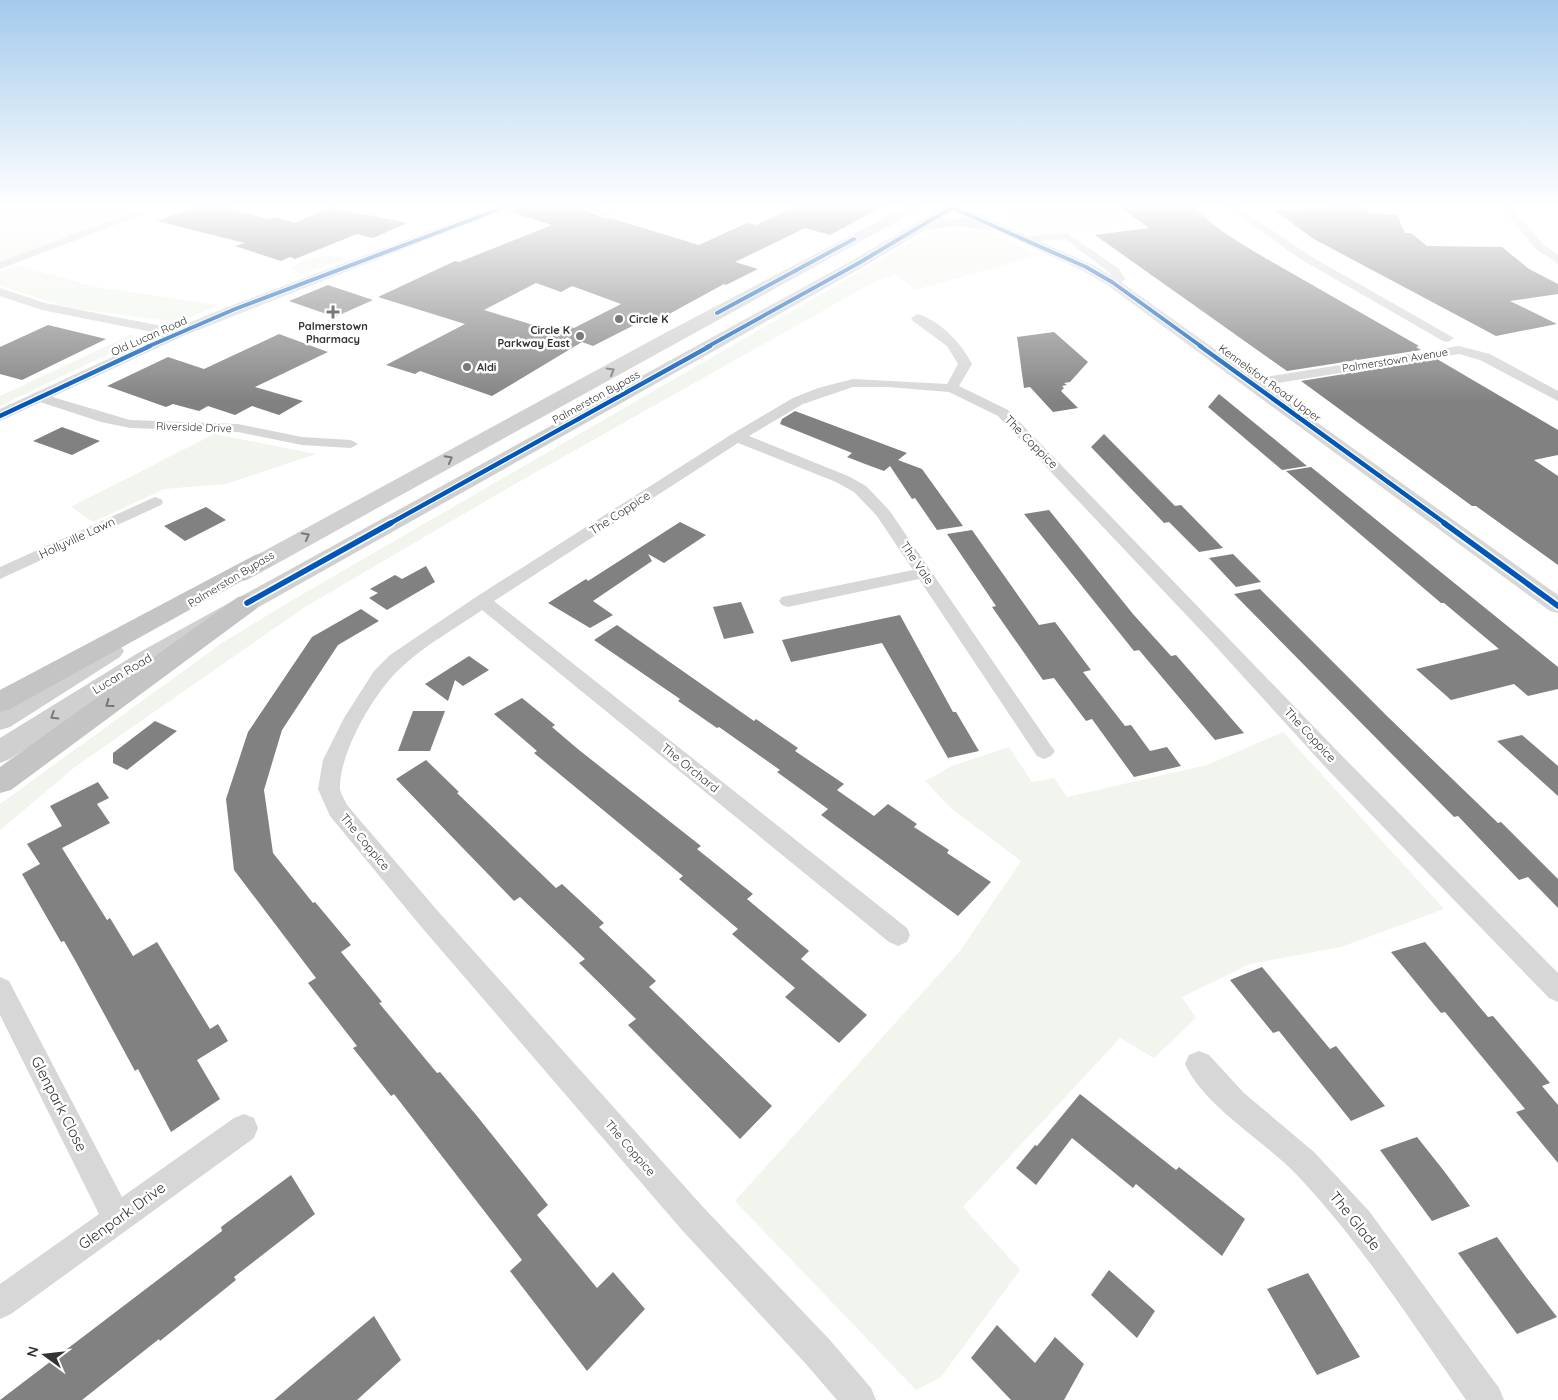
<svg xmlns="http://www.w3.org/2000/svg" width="1558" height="1400" font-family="Quicksand,sans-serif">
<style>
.green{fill:#f1f5ed}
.building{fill:#818181;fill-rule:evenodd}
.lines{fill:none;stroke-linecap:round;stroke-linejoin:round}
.minor{fill:#d7d7d7;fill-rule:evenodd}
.tertiary{fill:#d7d7d7;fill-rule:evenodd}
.secondary{fill:#d0d0d0;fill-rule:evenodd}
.motorway{fill:#c4c4c4;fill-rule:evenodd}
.cycleway-far2-casing{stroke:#fff;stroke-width:5.5}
.cycleway-far1-casing{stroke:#fff;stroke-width:7}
.cycleway-casing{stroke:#fff;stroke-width:9}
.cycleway-far2{stroke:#0057b8;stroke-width:4}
.cycleway-far1{stroke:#0057b8;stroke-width:4.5}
.cycleway{stroke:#0057b8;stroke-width:5.5}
.oneway{stroke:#7a7a7a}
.oneway2{stroke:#747474}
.poi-dot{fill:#7a7a7a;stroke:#fff;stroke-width:2}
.labels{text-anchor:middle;stroke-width:5;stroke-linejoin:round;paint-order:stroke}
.far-poi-label{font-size:11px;font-weight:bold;fill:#333;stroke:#fff;text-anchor:start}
.far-street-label{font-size:11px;fill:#333;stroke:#fff}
.street-label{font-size:12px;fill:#333;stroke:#fff}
.near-street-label{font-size:15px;fill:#333;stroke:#fff}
</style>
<rect width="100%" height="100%" fill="#fff"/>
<path class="green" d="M 0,207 L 129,207 L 139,210 L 0,263 Z
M 1000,207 L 1023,207 L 1021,209 L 1028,213 L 1024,210 L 1025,207 L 1108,207 L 1118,213 L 1124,220 C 1118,229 1049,238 1037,235 C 1022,232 1007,219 1000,207 Z
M 969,224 L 1039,255 L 915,290 L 896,274 L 872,283 L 508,488 L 305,607 L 75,767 L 0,830 L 0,804 L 222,643 L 289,602 L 935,228 Z
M 327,256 L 346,258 L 302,274 L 291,269 L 302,261 Z
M 16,265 L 96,287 L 218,305 L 180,322 L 70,308 L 0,286 L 0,272 Z
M 132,334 L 136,341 L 0,406 L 0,396 Z
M 214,434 L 316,454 L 226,484 L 164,489 L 93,522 L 71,507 Z
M 1283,732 L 1444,909 L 1341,947 L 1250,964 L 1182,997 L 1196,1018 L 1154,1058 L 1120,1038 L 963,1207 L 1020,1270 L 941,1377 L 916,1390 L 735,1201 L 960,951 L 1021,861 L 952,809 L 925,781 L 952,766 L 1009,747 L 1032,782 L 1054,778 L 1067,797 L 1207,765 Z"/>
<path class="building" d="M 196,207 L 224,207 L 269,219 L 276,217 L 295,223 L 330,207 L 407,223 L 373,238 L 357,234 L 295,259 L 290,257 L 281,261 L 235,246 L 245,243 L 157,221 Z
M 513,207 L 576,207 L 607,219 L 610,218 L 699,245 L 747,223 L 756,225 L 795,207 L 882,207 L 830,235 L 805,228 L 735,262 L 758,269 L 726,285 L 724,284 L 660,319 L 652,316 L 593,346 L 582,342 L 492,396 L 420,371 L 415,374 L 386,365 L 465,324 L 378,297 L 455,261 L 459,262 L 552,225 L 510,212 ZM 536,283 L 561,292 L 572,286 L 621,304 L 574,328 L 565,325 L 553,331 L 484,310 Z
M 1120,207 L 1193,207 L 1220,230 L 1253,251 L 1419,346 L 1416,347 L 1421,350 L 1287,371 L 1095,235 L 1149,228 Z
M 1352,207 L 1367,209 L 1368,212 L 1397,215 L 1405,233 L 1411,233 L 1427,246 L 1502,247 L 1529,269 L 1558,284 L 1558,294 L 1510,301 L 1557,324 L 1496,336 L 1312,238 L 1275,210 Z
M 328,285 L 373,300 L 335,317 L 289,301 Z
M 48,325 L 106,339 L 22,380 L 0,374 L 0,347 Z
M 1054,332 L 1088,362 L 1070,382 L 1064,383 L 1067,385 L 1062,386 L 1064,388 L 1061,391 L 1078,408 L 1053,412 L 1030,387 L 1024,388 L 1017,337 Z
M 279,334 L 328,352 L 255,387 L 303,401 L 279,415 L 252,406 L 235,415 L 208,406 L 199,411 L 173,404 L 166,407 L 107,386 L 168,357 L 204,369 Z
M 1437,359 L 1558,430 L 1558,455 L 1534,460 L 1558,476 L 1558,565 L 1476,506 L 1472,506 L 1301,381 Z
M 1219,394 L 1273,438 L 1307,466 L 1282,470 L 1208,407 Z
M 795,411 L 907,453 L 898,460 L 922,469 L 963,526 L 937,530 L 915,498 L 912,499 L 890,466 L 884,471 L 865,464 L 847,457 L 852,453 L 780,424 L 782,419 Z
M 62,427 L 100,441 L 72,455 L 33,441 Z
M 1104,434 L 1175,506 L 1181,505 L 1223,548 L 1199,552 L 1169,522 L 1164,523 L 1091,447 Z
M 1311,467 L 1558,667 L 1558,689 L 1528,696 L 1514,684 L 1451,700 L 1416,669 L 1499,649 L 1444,603 L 1441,603 L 1286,471 Z
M 206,507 L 226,520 L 185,541 L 164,526 Z
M 1049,510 L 1133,614 L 1171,656 L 1176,655 L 1244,733 L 1215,740 L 1139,650 L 1134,651 L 1024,514 Z
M 680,522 L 706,535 L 664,563 L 648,554 L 652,561 L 593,601 L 613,615 L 590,628 L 548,603 L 586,579 L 588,581 Z
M 972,530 L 1039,625 L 1055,622 L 1091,670 L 1083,672 L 1125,726 L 1131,725 L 1150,751 L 1167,747 L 1181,766 L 1134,777 L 1092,719 L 1086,721 L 1054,678 L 1043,680 L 992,607 L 996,606 L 947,534 Z
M 1233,554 L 1261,582 L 1236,587 L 1209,558 Z
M 426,566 L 435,582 L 387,610 L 369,598 L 378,593 L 370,589 L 395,575 L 402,579 Z
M 1260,589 L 1388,717 L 1498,823 L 1501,822 L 1558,879 L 1558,908 L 1528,877 L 1519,880 L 1458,816 L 1454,817 L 1234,594 Z
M 741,602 L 754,633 L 724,639 L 713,607 Z
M 361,609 L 379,621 L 338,645 L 282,730 L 264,790 L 273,853 L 313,903 L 315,902 L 351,945 L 341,952 L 382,1002 L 379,1003 L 437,1073 L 440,1072 L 477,1116 L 548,1205 L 537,1215 L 597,1288 L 613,1272 L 645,1309 L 587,1371 L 510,1271 L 522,1260 L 394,1094 L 391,1096 L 353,1048 L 357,1046 L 308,983 L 316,978 L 234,870 L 226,799 L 248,732 L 312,637 Z
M 900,615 L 953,712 L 956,712 L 979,751 L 948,758 L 882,643 L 791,662 L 782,640 Z
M 617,625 L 754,721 L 756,719 L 798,748 L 795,751 L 844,784 L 837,790 L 874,816 L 888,804 L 917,824 L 914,827 L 949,850 L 947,853 L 991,882 L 958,916 L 821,815 L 828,809 L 777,772 L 780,770 L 719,727 L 717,728 L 678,701 L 680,699 L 594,640 Z
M 469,656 L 489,670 L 463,686 L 455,680 L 448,701 L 425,684 Z
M 522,698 L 555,725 L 552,727 L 579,750 L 701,846 L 697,849 L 753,894 L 747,899 L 809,951 L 801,959 L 867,1015 L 839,1043 L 785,997 L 795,988 L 732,934 L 738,929 L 679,879 L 683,876 L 534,753 L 537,751 L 494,714 Z
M 413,711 L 445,711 L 430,751 L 398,751 Z
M 155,721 L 177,731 L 127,770 L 113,763 L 113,753 Z
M 1522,735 L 1558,766 L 1558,796 L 1497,741 Z
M 426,760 L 459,792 L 457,793 L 556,888 L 562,884 L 604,923 L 599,927 L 656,981 L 649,987 L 772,1106 L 740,1139 L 628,1025 L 636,1019 L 579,963 L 585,959 L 520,897 L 514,901 L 396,779 Z
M 98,782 L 109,798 L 97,804 L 110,823 L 62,848 L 107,920 L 110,918 L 133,956 L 157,942 L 210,1029 L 218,1024 L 228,1041 L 197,1060 L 220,1099 L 171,1132 L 138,1069 L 135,1071 L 76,962 L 64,941 L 61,942 L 22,874 L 40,864 L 27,844 L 62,826 L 50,806 Z
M 1425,942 L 1488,1017 L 1493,1016 L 1550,1083 L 1542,1086 L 1558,1105 L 1558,1163 L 1516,1112 L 1525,1109 L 1445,1012 L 1441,1013 L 1391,952 Z
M 1262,967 L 1330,1049 L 1336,1046 L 1385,1106 L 1351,1121 L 1279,1031 L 1273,1033 L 1230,980 Z
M 1080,1094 L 1176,1170 L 1179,1167 L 1245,1219 L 1222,1256 L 1136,1184 L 1133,1188 L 1072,1138 L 1036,1185 L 1016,1168 L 1035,1145 L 1037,1146 Z
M 1417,1137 L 1444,1171 L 1470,1206 L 1432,1221 L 1380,1150 Z
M 291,1175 L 315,1214 L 234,1277 L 236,1280 L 160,1341 L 159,1339 L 82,1400 L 0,1400 L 222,1231 L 221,1227 Z
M 1497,1237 L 1526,1277 L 1557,1317 L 1517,1334 L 1458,1253 Z
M 1109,1270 L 1155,1311 L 1137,1338 L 1091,1295 Z
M 1308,1273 L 1360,1357 L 1317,1375 L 1267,1289 Z
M 374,1316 L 401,1360 L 357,1400 L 274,1400 Z
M 997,1325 L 1035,1363 L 1055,1337 L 1084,1364 L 1064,1400 L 1011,1400 L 971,1358 Z"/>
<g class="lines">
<path class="minor" d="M 582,207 L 598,207 L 613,214 L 608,217 Z
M 1227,207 L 1239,207 L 1310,256 L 1454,338 L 1448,342 L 1443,341 L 1302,260 Z
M 1501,207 L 1512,207 L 1543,244 L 1558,255 L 1558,264 L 1535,248 Z
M 138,210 L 143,213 L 142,215 L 0,269 L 0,262 Z
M 1067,233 L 1119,269 L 1125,279 C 1121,284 1114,286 1108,284 L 1106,282 L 1112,278 L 1110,273 L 1065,239 L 1023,243 L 1018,240 L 1023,237 Z
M 0,288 L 45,303 L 177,329 L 183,333 L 177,337 L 42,310 L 0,296 Z
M 917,314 C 940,320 962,344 972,364 L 959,386 L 1008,410 L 1345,759 L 1558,973 L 1558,1002 L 1549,998 L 1329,771 L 1208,638 L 998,416 L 949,392 L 888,387 L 853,387 L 803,404 L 749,436 L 848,476 L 866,486 L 889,510 L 1051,746 L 1055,751 L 1051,756 L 1044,759 L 1037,756 L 919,579 L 788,607 L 782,605 L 779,601 L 782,597 L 913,570 L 877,516 L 854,492 L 836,482 L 738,443 L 494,601 L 907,928 L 910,935 L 907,942 L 898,946 L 889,942 L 482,610 C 456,628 427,644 404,665 C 377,687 339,752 340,788 C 340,793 345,800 347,805 L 436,909 L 703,1207 L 829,1339 L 871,1388 L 876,1400 L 837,1400 L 805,1363 L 681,1229 L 418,923 L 330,816 L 318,789 L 323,760 L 344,718 L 374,671 L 390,655 L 476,597 L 732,434 L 793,398 L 818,388 L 853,379 L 947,384 L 958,364 L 947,346 L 913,321 L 911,318 Z
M 1459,346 L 1490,354 L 1558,391 L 1558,401 L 1480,360 L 1459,354 L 1252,387 L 1245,383 L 1252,379 Z
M 39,393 L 130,420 L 238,424 L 302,437 L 351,440 L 358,444 L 351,448 L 302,445 L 238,432 L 130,428 L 101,422 L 34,400 L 32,397 Z
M 155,497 L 161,499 L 163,502 L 161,505 L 0,579 L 0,567 Z
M 0,977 L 9,981 L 122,1197 L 234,1118 L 244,1114 L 254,1118 L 258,1128 L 254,1138 L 11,1314 L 0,1319 L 0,1284 L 99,1214 L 0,1015 Z
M 1199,1051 L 1209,1055 L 1244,1093 L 1314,1152 L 1369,1211 L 1499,1388 L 1504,1400 L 1466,1400 C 1412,1323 1360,1241 1295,1173 C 1263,1140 1204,1106 1185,1064 L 1189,1055 Z"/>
<path class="tertiary" d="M 493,207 L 511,207 L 183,336 L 0,421 L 0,409 L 171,330 L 230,306 Z
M 946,207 L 963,207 L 1091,264 L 1117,279 L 1558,595 L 1558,613 L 1550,611 L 1107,285 L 1081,270 Z"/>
<path class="secondary" d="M 905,207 L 923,207 L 247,580 L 238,582 L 229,580 L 226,575 L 229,570 L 665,333 Z
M 943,207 L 960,207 L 942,219 C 953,218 991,217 998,226 L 991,230 L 954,226 L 925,230 L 863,267 L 156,665 L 10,759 L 0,763 L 0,738 L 138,653 L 851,261 Z
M 111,642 L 120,645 L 124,651 L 120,657 L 10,727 L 0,730 L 0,707 L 102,645 Z"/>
<path class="motorway" d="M 263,553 L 271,555 L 275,560 L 271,565 L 10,709 L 0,712 L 0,690 L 255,555 Z
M 247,595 L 256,597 L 259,603 L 256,609 L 11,790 L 0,793 L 0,767 L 238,597 Z"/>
<g class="cycleway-far2-casing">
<path id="cycleway-far2" d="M 953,208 L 1086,267 L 1112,282 L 1202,347
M 717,313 L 854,239
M 147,347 L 235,309 L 505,207
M 707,347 L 857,264 L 953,207"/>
</g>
<g class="cycleway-far1-casing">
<path id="cycleway-far1" d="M 1200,346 L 1446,524
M 0,416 L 150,346
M 389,524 L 710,346"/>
</g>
<g class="cycleway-casing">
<path id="cycleway" d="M 1444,523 L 1558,606
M 247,603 L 391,523"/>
</g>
<use href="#cycleway-far2" class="cycleway-far2"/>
<use href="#cycleway-far1" class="cycleway-far1"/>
<use href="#cycleway" class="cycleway"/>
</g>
<defs><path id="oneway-chevron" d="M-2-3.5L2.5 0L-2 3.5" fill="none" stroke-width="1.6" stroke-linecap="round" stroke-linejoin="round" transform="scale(1.25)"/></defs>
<g class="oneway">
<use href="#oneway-chevron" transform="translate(611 371) rotate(-30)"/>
<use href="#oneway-chevron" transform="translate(449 459) rotate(-28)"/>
<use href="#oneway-chevron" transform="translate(306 536) rotate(-28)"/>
<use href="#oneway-chevron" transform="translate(54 716) rotate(148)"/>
</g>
<use class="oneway2" href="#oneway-chevron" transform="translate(109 704) rotate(144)"/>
<linearGradient id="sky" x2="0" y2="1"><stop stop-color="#a3caec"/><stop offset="0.51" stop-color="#fff"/><stop offset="1" stop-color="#fff" stop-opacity="0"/></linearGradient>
<rect width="1558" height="403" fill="url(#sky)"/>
<g class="poi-dot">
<path d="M330.5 304.5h5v5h5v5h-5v5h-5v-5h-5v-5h5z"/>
<circle cx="619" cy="319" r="5"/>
<circle cx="580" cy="336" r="5"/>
<circle cx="467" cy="367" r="5"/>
</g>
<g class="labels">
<g class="far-poi-label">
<text x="629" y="323">Circle K</text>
<text x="333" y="330" text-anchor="middle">Palmerstown<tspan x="333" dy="13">Pharmacy</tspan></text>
<text x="570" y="334" text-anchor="end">Circle K<tspan x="570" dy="13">Parkway East</tspan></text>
<text x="477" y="371">Aldi</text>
</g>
<g class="far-street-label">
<text transform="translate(149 336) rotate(-24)" y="4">Old Lucan Road</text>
<text transform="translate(1395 360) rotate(-9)" y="4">Palmerstown Avenue</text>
<text transform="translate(1270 383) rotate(36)" y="4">Kennelsfort Road Upper</text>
<text transform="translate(596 397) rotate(-29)" y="4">Palmerston Bypass</text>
<text transform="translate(194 427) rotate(2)" y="4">Riverside Drive</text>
<text transform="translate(231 579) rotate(-31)" y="4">Palmerston Bypass</text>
</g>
<g class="street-label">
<text transform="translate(1031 442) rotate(45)" y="4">The Coppice</text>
<text transform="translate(620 513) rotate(-33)" y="4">The Coppice</text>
<text transform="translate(77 538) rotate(-25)" y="4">Hollyville Lawn</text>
<text transform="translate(917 563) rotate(56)" y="4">The Vale</text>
<text transform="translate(122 674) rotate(-31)" y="4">Lucan Road</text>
<text transform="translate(1310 735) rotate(47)" y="4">The Coppice</text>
<text transform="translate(690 768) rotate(39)" y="4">The Orchard</text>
<text transform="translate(365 842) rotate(50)" y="4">The Coppice</text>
<text transform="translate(630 1148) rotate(49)" y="4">The Coppice</text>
</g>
<g class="near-street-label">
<text transform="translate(59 1104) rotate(63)" y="5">Glenpark Close</text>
<text transform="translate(122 1216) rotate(-36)" y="5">Glenpark Drive</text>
<text transform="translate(1355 1221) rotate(51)" y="5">The Glade</text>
</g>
</g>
<g transform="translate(45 1355) rotate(285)" stroke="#ffffff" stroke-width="4" paint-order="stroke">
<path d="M0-4L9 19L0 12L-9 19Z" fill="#333333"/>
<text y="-8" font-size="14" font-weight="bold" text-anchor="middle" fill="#333333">N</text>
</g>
</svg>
